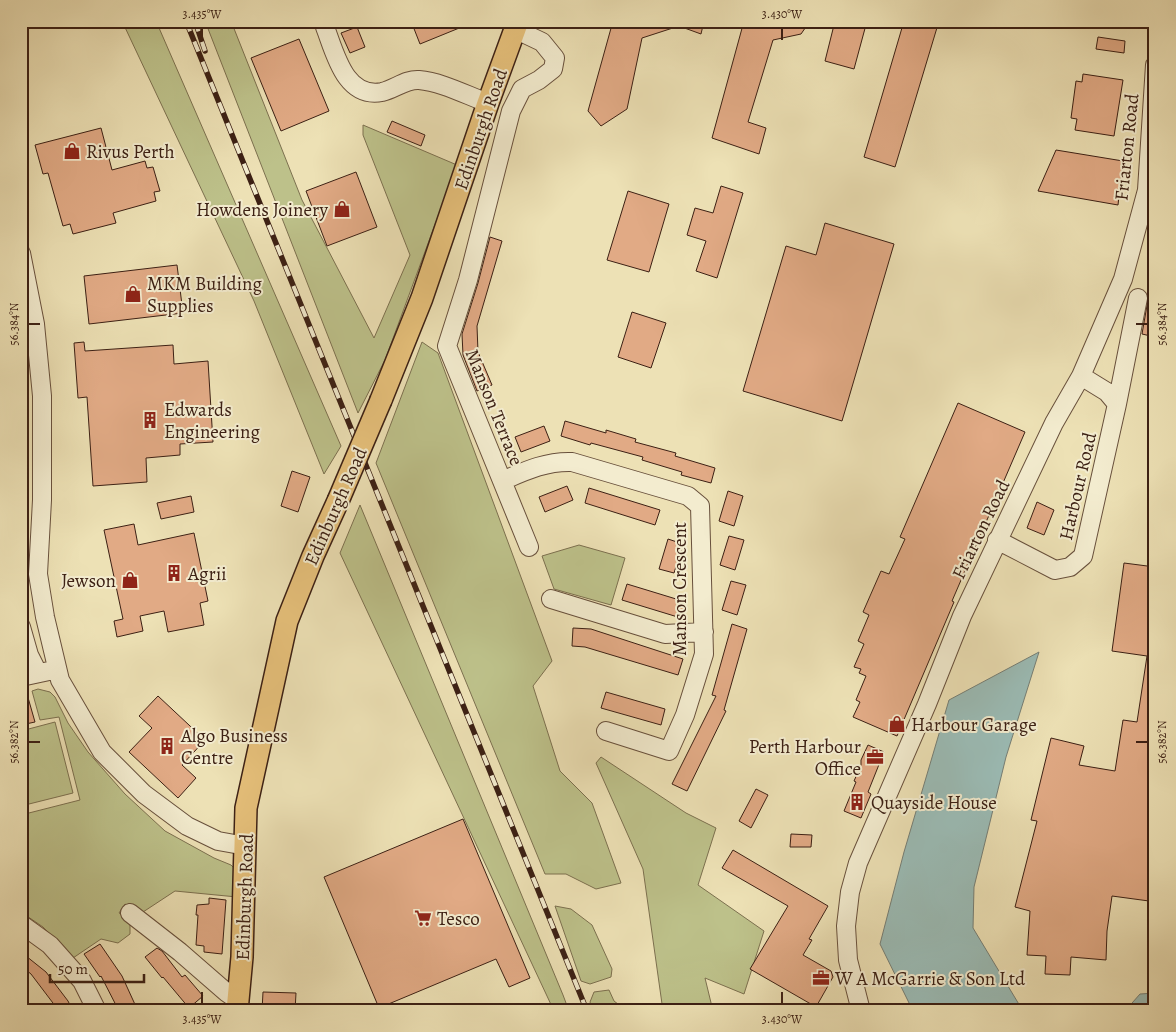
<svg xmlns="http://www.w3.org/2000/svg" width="1176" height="1032" font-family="Alegreya,serif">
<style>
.green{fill:#bdc18a;stroke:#7c704f}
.water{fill:#9bbcb6;stroke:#757e75}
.building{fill:#e1aa85;stroke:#3c2014}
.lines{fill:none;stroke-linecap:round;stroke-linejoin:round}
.minor-casing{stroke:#68503c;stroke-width:20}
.major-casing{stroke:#3c2014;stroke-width:24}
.minor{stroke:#f3eccf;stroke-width:18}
.major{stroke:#e6c07a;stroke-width:21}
.rail-casing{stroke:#3c2014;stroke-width:5.5}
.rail{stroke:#f3eccf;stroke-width:4;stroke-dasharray:11;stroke-linecap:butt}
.major-bridge-casing{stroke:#3c2014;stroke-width:24;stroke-linecap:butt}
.major-bridge{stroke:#e6c07a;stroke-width:21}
.ticks{fill:none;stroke:#3c2014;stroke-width:2}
.labels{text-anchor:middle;stroke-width:4;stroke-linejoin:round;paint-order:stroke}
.street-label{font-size:19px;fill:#3c2014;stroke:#f3eccf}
.poi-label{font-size:19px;fill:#3c2014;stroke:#f3eccf;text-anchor:start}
.neatline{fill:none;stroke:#3c2014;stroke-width:2}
.ticks-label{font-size:12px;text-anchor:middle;fill:#3c2014}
</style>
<rect width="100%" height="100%" fill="#ede1b5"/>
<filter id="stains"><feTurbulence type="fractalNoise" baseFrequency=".004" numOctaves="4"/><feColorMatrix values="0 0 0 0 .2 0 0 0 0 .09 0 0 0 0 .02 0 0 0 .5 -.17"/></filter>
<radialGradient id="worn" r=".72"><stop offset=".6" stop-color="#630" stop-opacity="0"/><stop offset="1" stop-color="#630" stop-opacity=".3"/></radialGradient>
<path class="green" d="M 122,21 L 156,21 L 341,446 L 324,474 L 254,301 Z
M 205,21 L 231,21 L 302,200 L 374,338 L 410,255 L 363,135 L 363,125 L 457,165 L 385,360 L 358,413 Z
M 422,342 L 438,353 L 552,661 L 533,686 L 560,771 L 592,803 L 621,883 L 596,889 L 566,874 L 545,874 L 376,463 Z
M 360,505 L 563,995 L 569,1011 L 554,1011 L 340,553 Z
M 579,545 L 625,558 L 611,605 L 554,589 L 542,556 Z
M 38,689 L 50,692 L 55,697 L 68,723 L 88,752 L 125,794 L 165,831 L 214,858 L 231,865 L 236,870 L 237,897 L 175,891 L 140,914 L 125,904 L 119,913 L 130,920 L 130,934 L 118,943 L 101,939 L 73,958 L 43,927 L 21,912 L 21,815 L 80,800 L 59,717 L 40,720 L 32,691 Z
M 55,722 L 73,793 L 21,806 L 21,731 Z
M 601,757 L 686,813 L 716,828 L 698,885 L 764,931 L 744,994 L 705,978 L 713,1011 L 663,1011 L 643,869 L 596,763 Z
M 555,906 L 571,909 L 592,925 L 612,969 L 611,977 L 590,984 L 581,981 Z
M 609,990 L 614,1001 L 627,1011 L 593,1011 L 590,1002 L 594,992 Z"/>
<path class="water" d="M 1039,652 L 1006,757 L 974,887 L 973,928 L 1023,1011 L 913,1011 L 880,944 L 904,852 L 949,700 Z
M 1155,993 L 1155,1011 L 1125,1011 L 1140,994 Z"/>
<path class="building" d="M 411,21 L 474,21 L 474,22 L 420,44 Z
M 613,21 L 704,21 L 701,34 L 679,26 L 642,38 L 627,109 L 601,126 L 588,111 Z
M 744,21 L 758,24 L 773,24 L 777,21 L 810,21 L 801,34 L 773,40 L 748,122 L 766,128 L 759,154 L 712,138 Z
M 835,21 L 867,21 L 854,69 L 825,61 Z
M 904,21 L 939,21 L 895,167 L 864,157 Z
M 357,27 L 365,47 L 350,53 L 341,33 Z
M 1098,37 L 1125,41 L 1124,53 L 1096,49 Z
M 299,39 L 329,111 L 281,131 L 251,58 Z
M 1083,74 L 1123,80 L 1114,136 L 1075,130 L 1077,119 L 1071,118 L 1076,81 L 1082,82 Z
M 392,121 L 425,135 L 421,146 L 387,132 Z
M 101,128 L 112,170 L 145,161 L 147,168 L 153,167 L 160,191 L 154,192 L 156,201 L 113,213 L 116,223 L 73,234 L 70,224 L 63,226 L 48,173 L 43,174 L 35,145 Z
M 1056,150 L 1123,161 L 1118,205 L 1038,191 Z
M 356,172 L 377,227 L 327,246 L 306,191 Z
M 721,186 L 743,193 L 717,278 L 696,271 L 706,241 L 687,235 L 695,208 L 713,213 Z
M 628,191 L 669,204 L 649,272 L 607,260 Z
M 825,223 L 894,244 L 842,421 L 743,391 L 786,246 L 816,255 Z
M 490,237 L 502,241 L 477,326 L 478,352 L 492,385 L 477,391 L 463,355 L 462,334 L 478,283 Z
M 177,265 L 183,313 L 89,324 L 84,276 Z
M 1150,288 L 1155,289 L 1155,337 L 1142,334 Z
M 632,312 L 666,323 L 651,368 L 618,357 Z
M 84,342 L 85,351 L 173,345 L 174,364 L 208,361 L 213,442 L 180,444 L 180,455 L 146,458 L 147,482 L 93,486 L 87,397 L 78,398 L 74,343 Z
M 958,403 L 1025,432 L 952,601 L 954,602 L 897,736 L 853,717 L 860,702 L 856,700 L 866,676 L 859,673 L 861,669 L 854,667 L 864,644 L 858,641 L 869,615 L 863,612 L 881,571 L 889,574 L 905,539 L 900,537 Z
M 565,421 L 606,433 L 606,430 L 636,439 L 635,442 L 676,453 L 675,456 L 715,468 L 711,483 L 681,475 L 682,472 L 642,460 L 643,457 L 591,443 L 590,445 L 561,436 Z
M 544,426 L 550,441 L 521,452 L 515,437 Z
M 292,471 L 310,477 L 298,512 L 281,506 Z
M 567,486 L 573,500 L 545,512 L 539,497 Z
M 589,488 L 660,510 L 655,525 L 585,503 Z
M 728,491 L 743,496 L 734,526 L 719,521 Z
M 191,496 L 194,512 L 161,519 L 157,503 Z
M 1037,502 L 1054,510 L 1044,535 L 1027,528 Z
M 134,524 L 138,545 L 194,533 L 208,601 L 200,603 L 204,625 L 168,632 L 164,611 L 140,616 L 143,631 L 117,637 L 114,621 L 123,619 L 104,530 Z
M 729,536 L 744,540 L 735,570 L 720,565 Z
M 668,539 L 683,544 L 674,573 L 659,569 Z
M 1124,563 L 1155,567 L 1155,861 L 1149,901 L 1112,896 L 1107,931 L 1106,960 L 1071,957 L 1070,975 L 1045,974 L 1046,956 L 1027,955 L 1030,911 L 1015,907 L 1037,821 L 1031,820 L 1051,738 L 1084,746 L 1079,765 L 1115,771 L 1123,720 L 1137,722 L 1147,656 L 1112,651 Z
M 731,581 L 746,585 L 737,615 L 722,610 Z
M 627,584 L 686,602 L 681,618 L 622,600 Z
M 732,624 L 747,629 L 724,710 L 726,711 L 687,791 L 672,784 L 716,696 L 712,695 Z
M 573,628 L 591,629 L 683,659 L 678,675 L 585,647 L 572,646 Z
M 21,687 L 25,687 L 35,722 L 21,725 Z
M 606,692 L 665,709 L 661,725 L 601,708 Z
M 158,696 L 205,740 L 182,765 L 196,778 L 178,798 L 129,752 L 152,728 L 139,716 Z
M 868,745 L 884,752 L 868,792 L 871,794 L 861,818 L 844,811 L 856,782 L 854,781 L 861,765 L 861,760 Z
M 756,789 L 768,795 L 751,828 L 739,821 Z
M 463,819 L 530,978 L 509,987 L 496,959 L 379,1008 L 324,877 Z
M 791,834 L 812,835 L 811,847 L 790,847 Z
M 733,850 L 828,906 L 809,939 L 812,940 L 803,955 L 831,971 L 833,977 L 816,1007 L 750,969 L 788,906 L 722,868 Z
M 209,898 L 226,900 L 222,954 L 204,952 L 204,946 L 196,945 L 198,915 L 196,915 L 197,905 L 209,904 Z
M 100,944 L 122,976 L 138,1011 L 119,1011 L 101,976 L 100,977 L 84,954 Z
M 157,948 L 162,951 L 182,977 L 185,975 L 203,996 L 189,1008 L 163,977 L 162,978 L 145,957 Z
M 21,952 L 46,972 L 68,1001 L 73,1011 L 59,1011 L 31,974 L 21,966 Z
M 263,992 L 296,993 L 295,1011 L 262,1011 Z"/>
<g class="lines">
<g class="minor-casing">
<path id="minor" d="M 325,27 C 335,53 345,99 382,92 C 395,89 406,79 419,80 C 442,82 466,95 488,103
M 516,27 L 523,33 L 542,42 L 555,58 L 553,69 L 539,80 L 522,89 L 511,111 L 468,280 L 447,346 L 529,547
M 21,253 L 35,324 L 42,396 L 42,500 L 38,574 L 45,617 L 60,680 L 102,752 L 144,794 L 187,826 L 218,841 L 246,846
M 1117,404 L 1138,298
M 502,481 C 525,471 546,461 572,462 L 688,496 L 700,506 L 704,654 L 685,715 L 669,751 L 606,731
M 997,540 L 1055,570 L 1070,567 L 1083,556 L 1117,404 L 1107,392 L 1081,376
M 551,599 L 665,634 L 704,632
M 21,627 L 29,655 L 38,673
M 21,677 L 49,671
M 130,913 L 180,952 L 226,992 L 239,1001
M 21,924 L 50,945 L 82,981 L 97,1011
M 861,1011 L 848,960 L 846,926 L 850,892 L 858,863 L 927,704 L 962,616 L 1054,423 L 1081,376 L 1123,279 L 1147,190 L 1155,65"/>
</g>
<g class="major-casing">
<path id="major" d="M 381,400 L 422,298 L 488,103 L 518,21
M 237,1011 L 242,957 L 246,808 L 287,621 L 313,556 L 338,501"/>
</g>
<use href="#minor" class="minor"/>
<use href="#major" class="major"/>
<g class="rail-casing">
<path id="rail" d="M 186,21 L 587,1011
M 195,21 L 205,51"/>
</g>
<use href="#rail" class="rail"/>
<g class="major-bridge-casing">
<path id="major-bridge" d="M 338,501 L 381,400"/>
</g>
<use href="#major-bridge" class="major-bridge"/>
</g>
<path class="ticks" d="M 202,28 L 202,40M 782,28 L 782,40M 28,324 L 40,324M 1136,324 L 1148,324M 28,742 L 40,742M 1136,742 L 1148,742M 202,992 L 202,1004M 782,992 L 782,1004"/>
<defs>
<g id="shop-bare" transform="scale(1.35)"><path d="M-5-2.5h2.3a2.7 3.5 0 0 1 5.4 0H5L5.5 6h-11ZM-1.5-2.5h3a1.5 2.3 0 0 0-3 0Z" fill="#8f2418" stroke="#f3eccf" stroke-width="2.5" paint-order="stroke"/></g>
<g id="building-bare" transform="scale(1.35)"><path d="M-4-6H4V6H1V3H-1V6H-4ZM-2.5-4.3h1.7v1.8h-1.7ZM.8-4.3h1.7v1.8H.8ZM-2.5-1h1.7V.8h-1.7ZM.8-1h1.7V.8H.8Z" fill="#8f2418" stroke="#f3eccf" stroke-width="2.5" paint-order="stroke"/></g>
<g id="office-bare" transform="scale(1.35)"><path d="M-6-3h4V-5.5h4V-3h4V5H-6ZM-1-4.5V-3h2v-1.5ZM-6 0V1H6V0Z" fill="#8f2418" stroke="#f3eccf" stroke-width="2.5" paint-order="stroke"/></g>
<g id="supermarket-bare" transform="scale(1.35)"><path d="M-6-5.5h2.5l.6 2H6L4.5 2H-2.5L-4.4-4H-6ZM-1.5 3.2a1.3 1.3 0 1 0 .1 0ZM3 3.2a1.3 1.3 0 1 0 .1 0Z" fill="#8f2418" stroke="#f3eccf" stroke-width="2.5" paint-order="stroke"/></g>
</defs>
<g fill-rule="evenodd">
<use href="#shop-bare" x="72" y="151"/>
<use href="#shop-bare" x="342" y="209"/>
<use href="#shop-bare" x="133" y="294"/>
<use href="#building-bare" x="150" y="420"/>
<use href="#building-bare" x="174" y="573"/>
<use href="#shop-bare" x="130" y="580"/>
<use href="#shop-bare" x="897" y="724"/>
<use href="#building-bare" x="167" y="746"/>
<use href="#office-bare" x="875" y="757"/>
<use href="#building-bare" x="857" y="802"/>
<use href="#supermarket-bare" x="423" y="918"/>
<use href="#office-bare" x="821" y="978"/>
</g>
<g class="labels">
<g class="street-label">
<text transform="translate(480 129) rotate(-71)" y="7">Edinburgh Road</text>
<text transform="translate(1126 147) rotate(-84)" y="7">Friarton Road</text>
<text transform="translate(495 407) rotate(68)" y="7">Manson Terrace</text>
<text transform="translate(1077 486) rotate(-77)" y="7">Harbour Road</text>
<text transform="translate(335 506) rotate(-66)" y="7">Edinburgh Road</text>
<text transform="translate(980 529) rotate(-64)" y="7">Friarton Road</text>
<text transform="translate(679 589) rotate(-90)" y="7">Manson Crescent</text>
<text transform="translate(244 897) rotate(-88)" y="7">Edinburgh Road</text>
</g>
<g class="poi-label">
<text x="86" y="158">Rivus Perth</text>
<text x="328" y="216" text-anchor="end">Howdens Joinery</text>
<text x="147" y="290">MKM Building<tspan x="147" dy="22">Supplies</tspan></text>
<text x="164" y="416">Edwards<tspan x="164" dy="22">Engineering</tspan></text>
<text x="188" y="580">Agrii</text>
<text x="116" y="587" text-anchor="end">Jewson</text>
<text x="911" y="731">Harbour Garage</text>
<text x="181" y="742">Algo Business<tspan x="181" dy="22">Centre</tspan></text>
<text x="861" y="753" text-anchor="end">Perth Harbour<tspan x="861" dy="22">Office</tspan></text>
<text x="871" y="809">Quayside House</text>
<text x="437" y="925">Tesco</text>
<text x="835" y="985">W A McGarrie &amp; Son Ltd</text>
</g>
</g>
<rect width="1176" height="1032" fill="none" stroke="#ede1b5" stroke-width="55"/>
<path d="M50 974v8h94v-8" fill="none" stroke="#3c2014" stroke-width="2.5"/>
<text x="58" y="974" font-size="15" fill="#3c2014" stroke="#f3eccf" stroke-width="4" paint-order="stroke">50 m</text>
<rect x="28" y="28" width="1120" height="976" class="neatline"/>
<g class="ticks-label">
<text x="202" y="18">3.435°W</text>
<text x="782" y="18">3.430°W</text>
<text transform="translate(14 324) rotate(-90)" y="4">56.384°N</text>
<text transform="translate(1162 324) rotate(-90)" y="4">56.384°N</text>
<text transform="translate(14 742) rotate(-90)" y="4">56.382°N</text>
<text transform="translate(1162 742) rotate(-90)" y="4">56.382°N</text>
<text x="202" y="1023">3.435°W</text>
<text x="782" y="1023">3.430°W</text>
</g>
<rect width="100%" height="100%" filter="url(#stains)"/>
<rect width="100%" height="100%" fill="url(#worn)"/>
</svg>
